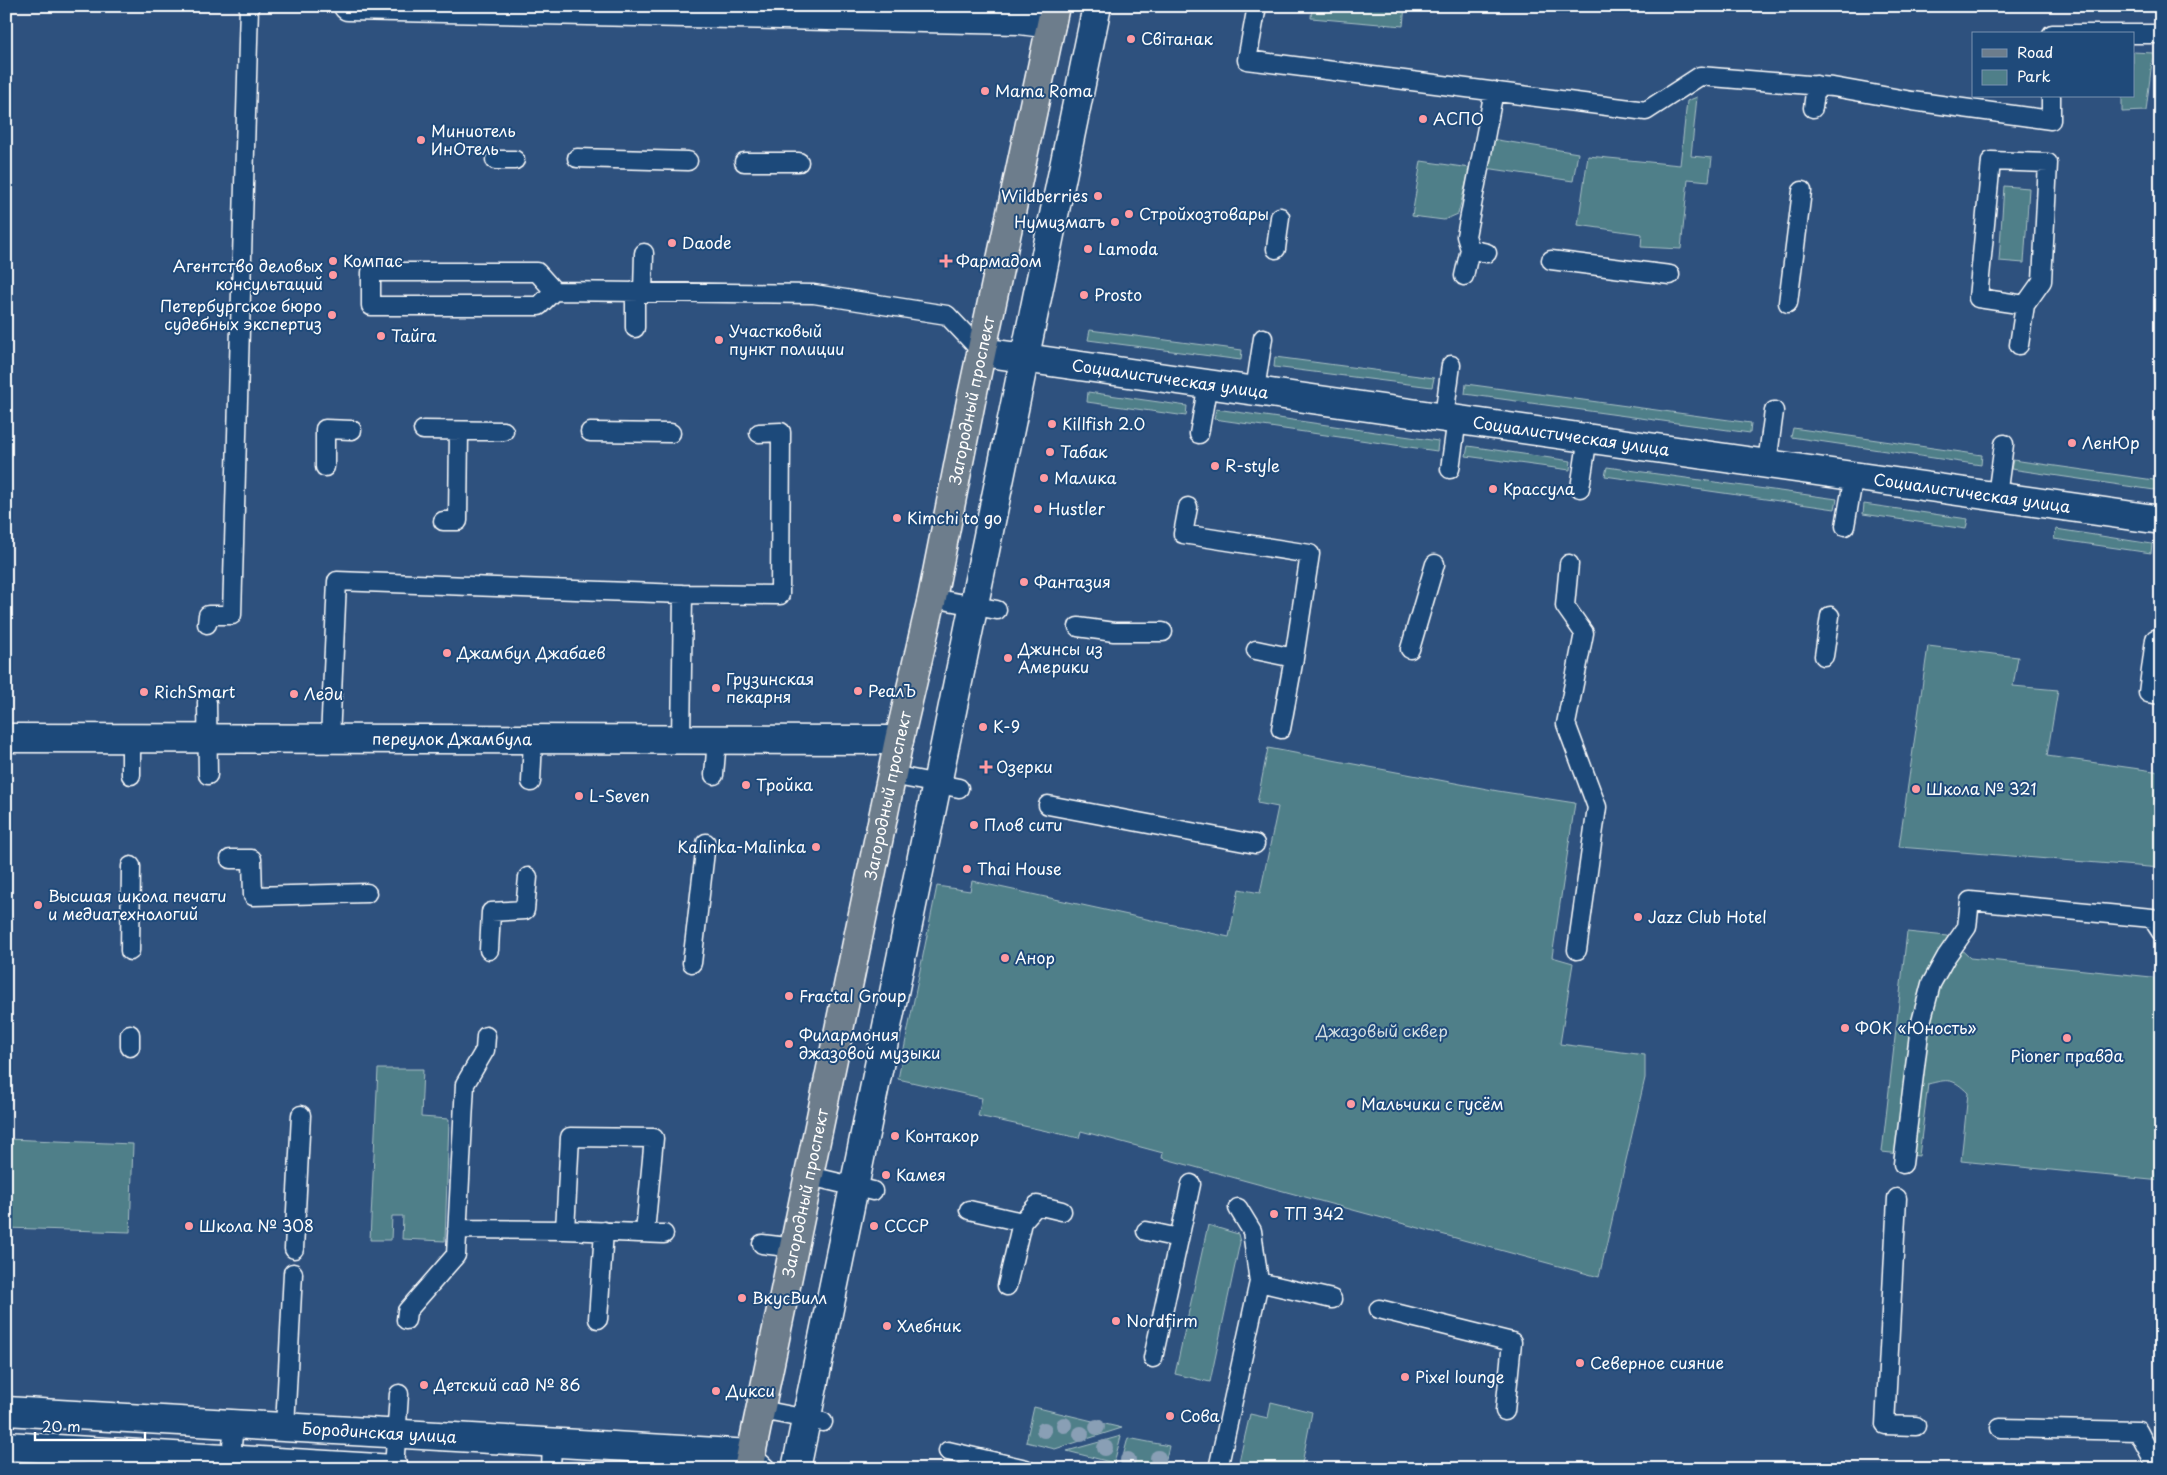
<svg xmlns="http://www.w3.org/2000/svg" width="2167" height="1475" font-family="'Playpen Sans',sans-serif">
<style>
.green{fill:#4f7f89;stroke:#a7bfc4}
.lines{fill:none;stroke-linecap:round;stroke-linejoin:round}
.lane-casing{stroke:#fff;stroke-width:21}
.street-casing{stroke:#fff;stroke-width:31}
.secondary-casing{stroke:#fff;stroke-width:31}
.primary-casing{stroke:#fff;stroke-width:31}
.lane{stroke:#1f4a7a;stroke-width:18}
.street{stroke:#1f4a7a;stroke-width:28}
.secondary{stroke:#1f4a7a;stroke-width:28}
.primary{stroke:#6d7d8c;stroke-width:28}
.tree{fill:#899fb5}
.poi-dot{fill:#ff9aa2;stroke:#1f4a7a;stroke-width:2}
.labels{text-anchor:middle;stroke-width:4;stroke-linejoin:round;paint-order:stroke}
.poi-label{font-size:16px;fill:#fff;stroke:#1f4a7a;text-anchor:start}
.street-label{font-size:16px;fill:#fff;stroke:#1f4a7a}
.park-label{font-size:16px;fill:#d3dfe2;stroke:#1f4a7a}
</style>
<rect width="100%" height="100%" fill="#2e517e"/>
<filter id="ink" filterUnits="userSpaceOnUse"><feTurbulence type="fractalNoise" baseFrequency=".02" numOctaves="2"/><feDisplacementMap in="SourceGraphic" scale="10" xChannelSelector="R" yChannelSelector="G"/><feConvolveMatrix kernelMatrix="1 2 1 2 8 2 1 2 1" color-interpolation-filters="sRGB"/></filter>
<g filter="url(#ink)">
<path class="green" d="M 1312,6 L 1405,6 L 1403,26 L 1311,18 Z
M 2133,52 L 2153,53 L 2146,111 L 2122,112 L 2122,96 L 2133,96 Z
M 1697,97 L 1691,156 L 1712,158 L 1709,181 L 1688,179 L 1681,249 L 1641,247 L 1642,234 L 1578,225 L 1588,156 L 1680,165 L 1687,101 Z
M 1491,139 L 1578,153 L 1573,181 L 1486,168 Z
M 1421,161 L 1470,168 L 1458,214 L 1444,220 L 1412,216 Z
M 2004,186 L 2029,188 L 2024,263 L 1999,261 Z
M 1090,330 L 1242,350 L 1241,360 L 1088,340 Z
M 1275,357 L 1434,378 L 1432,387 L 1274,367 Z
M 1466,384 L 1751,423 L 1750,433 L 1465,394 Z
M 1088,392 L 1187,406 L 1186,416 L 1087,402 Z
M 1216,409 L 1438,441 L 1437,451 L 1214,419 Z
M 1793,428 L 1982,455 L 1981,465 L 1791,437 Z
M 1468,446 L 1571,461 L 1570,470 L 1466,456 Z
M 2013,460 L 2161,481 L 2161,491 L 2011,469 Z
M 1607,467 L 1837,499 L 1835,509 L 1605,476 Z
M 1864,504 L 1968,519 L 1966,529 L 1863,514 Z
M 2056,529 L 2152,544 L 2151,553 L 2054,539 Z
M 1928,646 L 2018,657 L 2013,686 L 2058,690 L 2047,756 L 2161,772 L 2161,868 L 1899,847 Z
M 1268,748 L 1498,791 L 1575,803 L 1552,957 L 1573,963 L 1560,1044 L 1645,1055 L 1645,1078 L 1599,1277 L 1162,1158 L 1163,1153 L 1081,1131 L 1079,1138 L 978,1116 L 982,1098 L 898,1079 L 937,886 L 970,891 L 972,881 L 1229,937 L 1239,889 L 1260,893 L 1278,807 L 1257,803 Z
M 1907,932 L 1947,936 L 1970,958 L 2161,978 L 2161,1181 L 1961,1161 L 1968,1093 C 1953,1078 1948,1079 1928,1084 L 1919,1156 L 1882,1152 Z
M 378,1069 L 423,1069 L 421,1117 L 449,1119 L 445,1241 L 402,1239 L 403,1216 L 392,1216 L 391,1240 L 370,1240 Z
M 6,1139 L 133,1144 L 130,1232 L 6,1228 Z
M 1208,1225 L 1238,1234 L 1240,1242 L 1210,1382 L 1175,1374 Z
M 1271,1402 L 1312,1412 L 1301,1469 L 1251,1469 L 1238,1466 L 1250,1414 L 1268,1418 Z
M 1034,1407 L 1122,1428 L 1055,1449 L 1026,1442 Z
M 1121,1436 L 1114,1463 L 1067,1451 Z
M 1128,1438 L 1169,1446 L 1164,1467 L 1139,1469 L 1121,1464 Z"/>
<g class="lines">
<g class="lane-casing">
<path id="lane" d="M 1257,6 L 1247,60 L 1646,111 L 1700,76 L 1833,87 L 1912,101 L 2051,120 L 2051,96
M 2052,34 L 2161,34
M 1813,108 L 1816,85
M 577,158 L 688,161
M 495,160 L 515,160
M 744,162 L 799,162
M 1276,249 L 1280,217
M 1470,249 L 1487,253
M 1551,260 L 1670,275
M 1464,276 L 1470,249 L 1466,236 L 1494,91
M 554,291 L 539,306 L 371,306 L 371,272 L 537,272 L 554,291 L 814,294 L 947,315 L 982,352
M 643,292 L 644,253
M 1788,303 L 1802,191
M 635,328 L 635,291
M 2019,345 L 2025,305 L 2042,281 L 2048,163 L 1991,161 L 1978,298 L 2025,305
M 1255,390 L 1263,338
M 1444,417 L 1451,365
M 423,430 L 504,431
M 590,432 L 671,433
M 1199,434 L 1208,383
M 1767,463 L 1774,411
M 325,467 L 325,429 L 352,430
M 1450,469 L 1457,419
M 1580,488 L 1588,437
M 1997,496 L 2004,444
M 1188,507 L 1183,534 L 1310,554 L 1294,658 L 1256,650
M 443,521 L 458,521 L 459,431
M 1845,526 L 1854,475
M 1569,564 L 1565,606 L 1584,633 L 1566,724 L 1597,807 L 1577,950
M 932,598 L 997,610
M 207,624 L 208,615 L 232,615 L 249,6
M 1078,627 L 1114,632 L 1163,632
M 2155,639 L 2148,693 L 2161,695
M 1410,649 L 1435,564
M 1824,656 L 1830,616
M 207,702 L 208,775
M 1281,729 L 1294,658
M 131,738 L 131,775
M 330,739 L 337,581 L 683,594 L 780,595 L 781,432 L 759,433
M 681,740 L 683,594
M 714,775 L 717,740
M 892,775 L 959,788
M 531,782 L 533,740
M 1048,805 L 1255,844
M 230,859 L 252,859 L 253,896 L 367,893
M 489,950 L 491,912 L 525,910 L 528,877
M 130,951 L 131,866
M 692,963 L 706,843
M 130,1034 L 130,1047
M 1903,1164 L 1920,1026 L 1931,984 L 1946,957 L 1967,927 L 1970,901 L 2152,918 L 2161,932
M 810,1176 L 873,1191
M 1897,1198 L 1885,1425 L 1916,1426
M 969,1210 L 1022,1222 L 1037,1205 L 1062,1211
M 457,1229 L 565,1230 L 664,1234
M 565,1230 L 570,1137 L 654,1138 L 645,1232
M 1146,1231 L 1179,1238
M 762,1244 L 795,1248
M 294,1249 L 301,1115
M 1259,1282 L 1332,1299
M 1007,1286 L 1022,1222
M 1379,1309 L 1512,1342 L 1505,1411
M 598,1319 L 604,1231
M 406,1320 L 407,1311 L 456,1255 L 465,1084 L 485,1050 L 486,1036
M 1153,1358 L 1191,1184
M 761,1410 L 823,1422
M 285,1427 L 293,1273
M 2000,1428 L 2138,1431 L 2158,1469
M 948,1451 L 1026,1469
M 751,1454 L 767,1469
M 230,1468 L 234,1424
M 394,1469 L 399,1394
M 551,1469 L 552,1442
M 1218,1469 L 1259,1282 L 1252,1231 L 1238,1208"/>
</g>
<g class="street-casing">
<g id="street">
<path d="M 348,6 L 1020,20 L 1051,24"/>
<path id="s1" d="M 6,1411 L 751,1454"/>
<path d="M 796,1469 L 1097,6"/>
</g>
</g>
<g class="secondary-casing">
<g id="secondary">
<path id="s2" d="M 982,352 L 2161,520"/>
<path id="s3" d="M 6,738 L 899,740"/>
<path d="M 6,1446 L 394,1469"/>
</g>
</g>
<g class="primary-casing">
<g id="primary">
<path id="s4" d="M 748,1469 L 899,740 L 932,598 L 972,396 L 1055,6"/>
</g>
</g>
<use href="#lane" class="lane"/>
<use href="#street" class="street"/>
<use href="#secondary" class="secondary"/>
<use href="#primary" class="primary"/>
</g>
<g class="tree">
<circle cx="1064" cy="1425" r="8"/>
<circle cx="1097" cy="1427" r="8"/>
<circle cx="1044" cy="1430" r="8"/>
<circle cx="1081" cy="1434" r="8"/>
<circle cx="1105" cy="1448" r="8"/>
<circle cx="1158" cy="1458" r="8"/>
<circle cx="1128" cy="1460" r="8"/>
</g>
</g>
<g class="poi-dot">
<circle cx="1131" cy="39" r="5"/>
<circle cx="985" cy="91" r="5"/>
<circle cx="1423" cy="119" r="5"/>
<circle cx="421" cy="140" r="5"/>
<circle cx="1098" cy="196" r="5"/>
<circle cx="1129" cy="214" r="5"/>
<circle cx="1115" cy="222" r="5"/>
<circle cx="672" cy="243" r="5"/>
<circle cx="1088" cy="249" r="5"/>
<circle cx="333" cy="261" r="5"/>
<path d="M943.5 253.5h5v5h5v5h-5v5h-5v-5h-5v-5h5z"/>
<circle cx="333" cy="275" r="5"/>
<circle cx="1084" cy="295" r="5"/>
<circle cx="332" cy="315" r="5"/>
<circle cx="381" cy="336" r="5"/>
<circle cx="719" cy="340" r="5"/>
<circle cx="1052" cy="424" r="5"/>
<circle cx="2072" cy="443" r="5"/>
<circle cx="1050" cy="452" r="5"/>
<circle cx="1215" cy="466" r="5"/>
<circle cx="1044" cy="478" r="5"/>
<circle cx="1493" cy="489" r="5"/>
<circle cx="1038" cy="509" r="5"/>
<circle cx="897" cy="518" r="5"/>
<circle cx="1024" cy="582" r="5"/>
<circle cx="447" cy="653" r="5"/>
<circle cx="1008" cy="658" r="5"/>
<circle cx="716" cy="688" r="5"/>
<circle cx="858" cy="691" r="5"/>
<circle cx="144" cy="692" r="5"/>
<circle cx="294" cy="694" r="5"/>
<circle cx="983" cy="727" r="5"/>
<path d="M983.5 759.5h5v5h5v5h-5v5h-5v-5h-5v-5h5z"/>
<circle cx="746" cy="785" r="5"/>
<circle cx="1916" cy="789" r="5"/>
<circle cx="579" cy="796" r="5"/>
<circle cx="974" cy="825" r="5"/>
<circle cx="816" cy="847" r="5"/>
<circle cx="967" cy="869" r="5"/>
<circle cx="38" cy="905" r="5"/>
<circle cx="1638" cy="917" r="5"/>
<circle cx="1005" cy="958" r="5"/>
<circle cx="789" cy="996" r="5"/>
<circle cx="1845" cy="1028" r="5"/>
<circle cx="2067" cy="1038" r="5"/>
<circle cx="789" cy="1044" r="5"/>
<circle cx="1351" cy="1104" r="5"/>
<circle cx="895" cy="1136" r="5"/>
<circle cx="886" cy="1175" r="5"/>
<circle cx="1274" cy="1214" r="5"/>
<circle cx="189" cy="1226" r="5"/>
<circle cx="874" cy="1226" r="5"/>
<circle cx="742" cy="1298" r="5"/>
<circle cx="1116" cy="1321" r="5"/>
<circle cx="887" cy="1326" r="5"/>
<circle cx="1580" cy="1363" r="5"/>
<circle cx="1405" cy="1377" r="5"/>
<circle cx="424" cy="1385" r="5"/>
<circle cx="716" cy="1391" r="5"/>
<circle cx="1170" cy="1416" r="5"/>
</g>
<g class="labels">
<g class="poi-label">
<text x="1141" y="45">Свiтанак</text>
<text x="995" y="97">Mama Roma</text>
<text x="1433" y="125">АСПО</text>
<text x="431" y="137">Миниотель<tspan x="431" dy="18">ИнОтель</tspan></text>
<text x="1088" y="202" text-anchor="end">Wildberries</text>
<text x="1139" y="220">Стройхозтовары</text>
<text x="1105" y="228" text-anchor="end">Нумизматъ</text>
<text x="682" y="249">Daode</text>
<text x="1098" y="255">Lamoda</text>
<text x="343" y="267">Компас</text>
<text x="956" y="267">Фармадом</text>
<text x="323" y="272" text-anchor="end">Агентство деловых<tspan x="323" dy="18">консультаций</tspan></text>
<text x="1094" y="301">Prosto</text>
<text x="322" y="312" text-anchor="end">Петербургское бюро<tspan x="322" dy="18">судебных экспертиз</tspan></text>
<text x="729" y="337">Участковый<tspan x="729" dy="18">пункт полиции</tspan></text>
<text x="391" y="342">Тайга</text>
<text x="1062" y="430">Killfish 2.0</text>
<text x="2082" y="449">ЛенЮр</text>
<text x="1060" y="458">Табак</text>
<text x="1225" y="472">R-style</text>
<text x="1054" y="484">Малика</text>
<text x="1503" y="495">Крассула</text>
<text x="1048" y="515">Hustler</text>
<text x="907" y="524">Kimchi to go</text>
<text x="1034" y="588">Фантазия</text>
<text x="1018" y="655">Джинсы из<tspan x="1018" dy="18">Америки</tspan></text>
<text x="457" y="659">Джамбул Джабаев</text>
<text x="726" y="685">Грузинская<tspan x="726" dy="18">пекарня</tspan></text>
<text x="868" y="697">РеалЪ</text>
<text x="154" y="698">RichSmart</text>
<text x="304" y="700">Леди</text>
<text x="993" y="733">K-9</text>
<text x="996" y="773">Озерки</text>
<text x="756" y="791">Тройка</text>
<text x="1926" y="795">Школа № 321</text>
<text x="589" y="802">L-Seven</text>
<text x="984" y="831">Плов сити</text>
<text x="806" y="853" text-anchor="end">Kalinka-Malinka</text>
<text x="977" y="875">Thai House</text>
<text x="48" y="902">Высшая школа печати<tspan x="48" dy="18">и медиатехнологий</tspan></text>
<text x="1648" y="923">Jazz Club Hotel</text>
<text x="1015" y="964">Анор</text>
<text x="799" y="1002">Fractal Group</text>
<text x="1855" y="1034">ФОК «Юность»</text>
<text x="799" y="1041">Филармония<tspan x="799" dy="18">джазовой музыки</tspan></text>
<text x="2067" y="1062" text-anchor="middle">Pioner правда</text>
<text x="1361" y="1110">Мальчики с гусём</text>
<text x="905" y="1142">Контакор</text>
<text x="896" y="1181">Камея</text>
<text x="1284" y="1220">ТП 342</text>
<text x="199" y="1232">Школа № 308</text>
<text x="884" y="1232">СССР</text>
<text x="752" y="1304">ВкусВилл</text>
<text x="1126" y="1327">Nordfirm</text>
<text x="897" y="1332">Хлебник</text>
<text x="1590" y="1369">Северное сияние</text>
<text x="1415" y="1383">Pixel lounge</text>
<text x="434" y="1391">Детский сад № 86</text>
<text x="726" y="1397">Дикси</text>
<text x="1180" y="1422">Сова</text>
</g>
<g class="street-label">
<text dy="6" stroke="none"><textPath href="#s2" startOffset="190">Социалистическая улица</textPath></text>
<text dy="6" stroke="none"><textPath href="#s4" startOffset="1092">Загородный проспект</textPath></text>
<text dy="6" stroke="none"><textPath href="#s2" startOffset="595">Социалистическая улица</textPath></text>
<text dy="6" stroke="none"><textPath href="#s2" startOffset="1000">Социалистическая улица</textPath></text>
<text dy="6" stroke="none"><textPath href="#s3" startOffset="446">переулок Джамбула</textPath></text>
<text dy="6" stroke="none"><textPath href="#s4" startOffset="688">Загородный проспект</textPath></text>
<text dy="6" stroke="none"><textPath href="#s4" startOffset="282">Загородный проспект</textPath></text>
<text dy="6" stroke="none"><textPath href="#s1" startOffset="374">Бородинская улица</textPath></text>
</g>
<g class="park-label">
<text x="1382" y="1037">Джазовый сквер</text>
</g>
</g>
<rect width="2167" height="1475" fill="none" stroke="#1f4a7a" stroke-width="25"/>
<rect x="12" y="12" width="2142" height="1450" fill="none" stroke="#fff" stroke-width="2" filter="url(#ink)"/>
<rect x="1972" y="32" width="162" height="65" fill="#1f4a7a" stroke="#7992af"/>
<rect x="1982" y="49" width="25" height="8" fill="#6d7d8c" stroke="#7992af"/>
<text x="2017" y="58" font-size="15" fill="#ffffff">Road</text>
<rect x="1982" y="70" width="25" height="15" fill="#4f7f89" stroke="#7992af"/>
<text x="2017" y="82" font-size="15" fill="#ffffff">Park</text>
<path d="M35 1432v8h110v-8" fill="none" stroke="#ffffff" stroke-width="2.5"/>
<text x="42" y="1432" font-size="15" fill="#ffffff" stroke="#1f4a7a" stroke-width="4" paint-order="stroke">20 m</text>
</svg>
